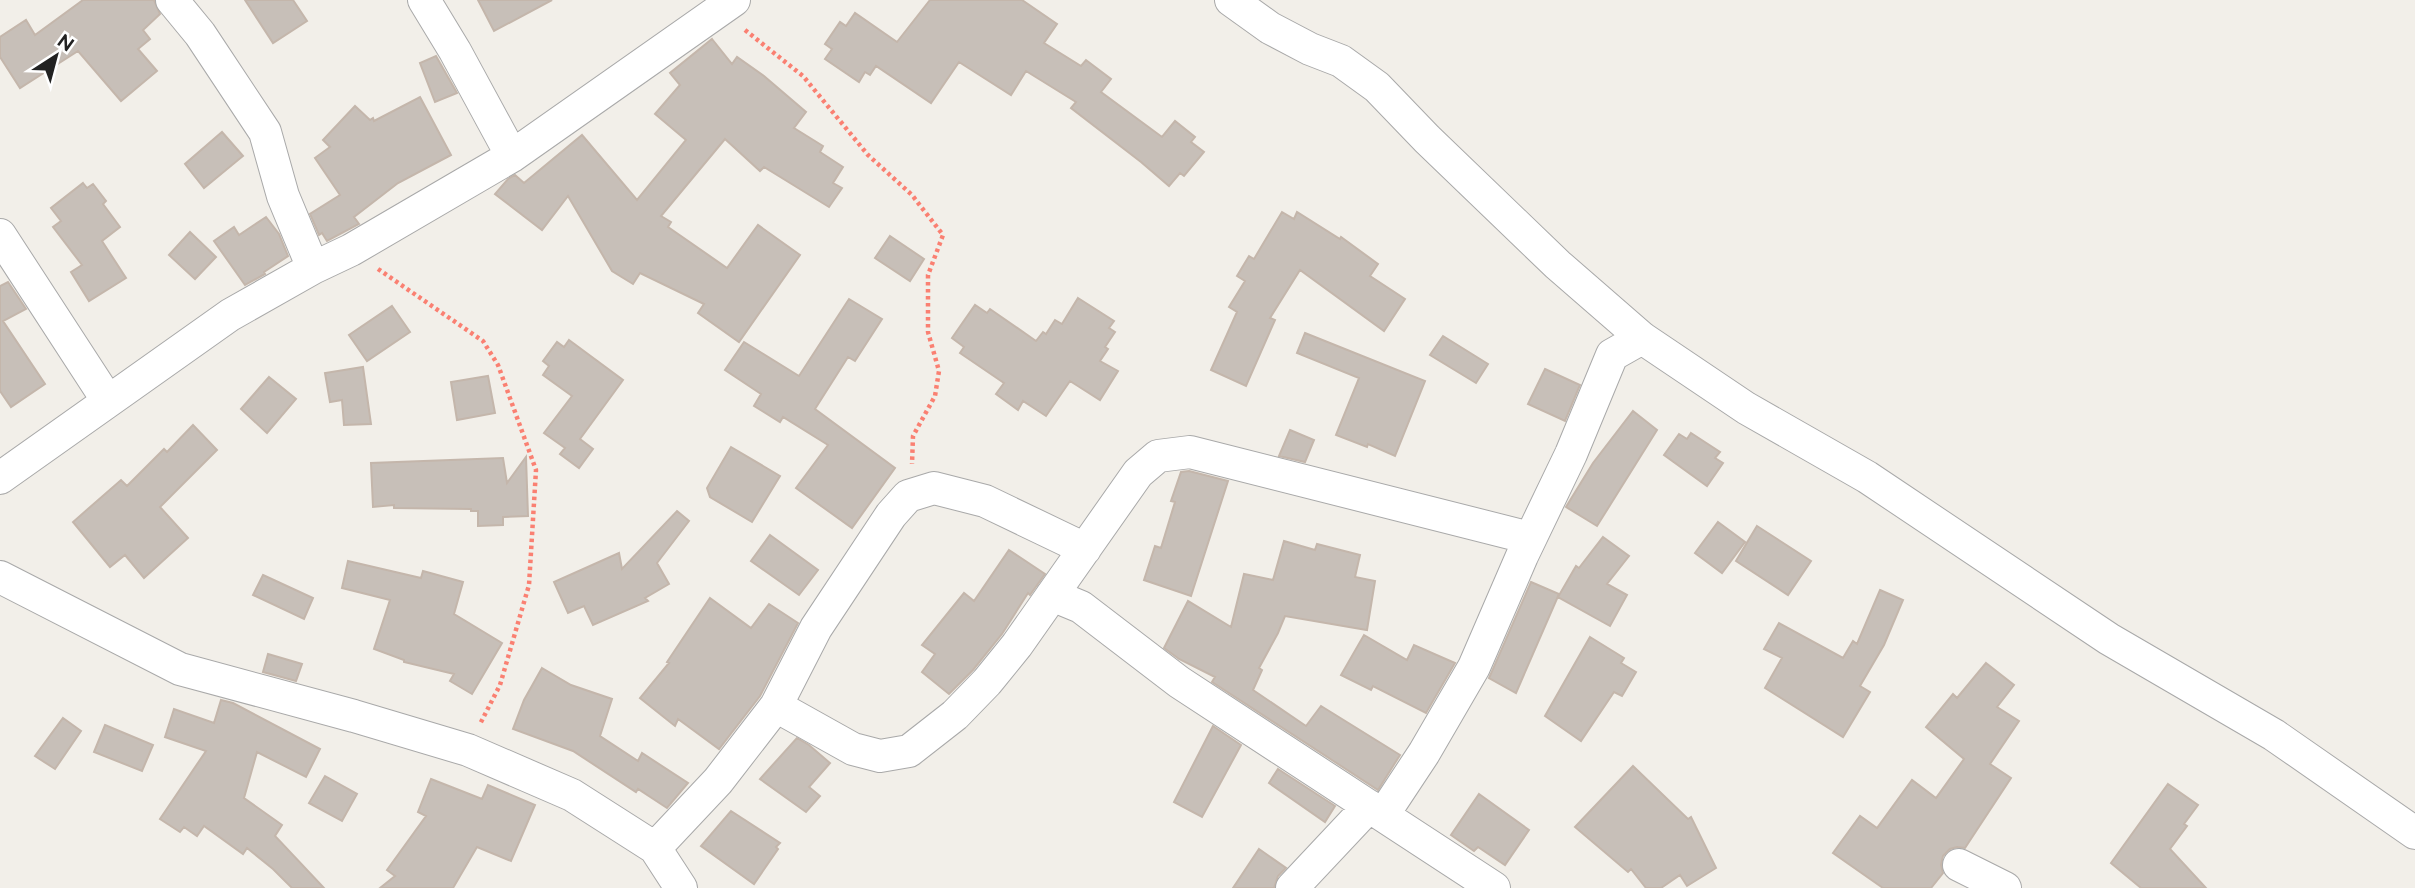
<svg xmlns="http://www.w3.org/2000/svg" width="2415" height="888" font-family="Raleway,sans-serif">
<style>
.building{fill:#c7bfb8;stroke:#c4b6ab;stroke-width:2}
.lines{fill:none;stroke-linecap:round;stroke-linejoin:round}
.street-casing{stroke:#a9a9a9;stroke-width:34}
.path{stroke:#fa8072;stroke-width:4.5;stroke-dasharray:3.5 3.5;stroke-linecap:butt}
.street{stroke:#fff;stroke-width:32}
</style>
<rect width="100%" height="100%" fill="#f2efe9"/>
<path class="building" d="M 83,0 L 154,0 L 160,14 L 143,30 L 150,39 L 138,49 L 157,71 L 121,101 L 78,51 L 20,88 L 0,57 L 0,37 L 26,20 L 35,35 Z
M 245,0 L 293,0 L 307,21 L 273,43 Z
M 478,0 L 552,0 L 494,31 Z
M 930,0 L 1022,0 L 1057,24 L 1044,43 L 1081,66 L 1086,60 L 1111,79 L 1101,92 L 1162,137 L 1175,121 L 1195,137 L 1191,142 L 1204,152 L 1184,176 L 1180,173 L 1169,186 L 1141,162 L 1071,108 L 1076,102 L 1026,71 L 1011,95 L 959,62 L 931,103 L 876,66 L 870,75 L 865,72 L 859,82 L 825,59 L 832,49 L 825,44 L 840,22 L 846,26 L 855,13 L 897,42 Z
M 712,39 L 732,64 L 737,57 L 764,76 L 806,112 L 794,128 L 823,146 L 820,152 L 843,167 L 833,183 L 842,188 L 829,207 L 764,167 L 760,171 L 725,139 L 661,216 L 671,222 L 668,227 L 727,268 L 758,225 L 800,255 L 739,342 L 698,313 L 704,304 L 640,273 L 633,284 L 612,271 L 568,196 L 542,230 L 495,194 L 508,179 L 515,175 L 524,183 L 582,135 L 637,200 L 686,140 L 655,114 L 680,85 L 670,73 Z
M 436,56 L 457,93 L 435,102 L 420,63 Z
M 420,97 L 451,155 L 398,183 L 354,217 L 359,224 L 327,241 L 322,233 L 319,235 L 310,214 L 340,195 L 315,158 L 330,147 L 323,140 L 355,106 L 370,120 L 373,118 L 374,121 Z
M 222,132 L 243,156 L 204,188 L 185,164 Z
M 83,183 L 87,188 L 93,184 L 106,201 L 103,204 L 120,227 L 102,241 L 126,278 L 89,301 L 71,272 L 82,265 L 53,227 L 61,221 L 51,208 Z
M 1282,212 L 1294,219 L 1297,212 L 1340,239 L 1341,237 L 1378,264 L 1370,276 L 1405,299 L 1384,331 L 1300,270 L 1270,318 L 1275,320 L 1246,386 L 1211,370 L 1237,312 L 1229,307 L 1245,281 L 1237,276 L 1249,256 L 1254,259 Z
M 266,217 L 279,234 L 288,256 L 264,272 L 265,274 L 245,285 L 214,241 L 234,227 L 239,235 Z
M 190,232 L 216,257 L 195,279 L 169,255 Z
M 890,236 L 924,259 L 910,281 L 875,258 Z
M 8,282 L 26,309 L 3,321 L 45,384 L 11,407 L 0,391 L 0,286 Z
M 1078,298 L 1114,321 L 1109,328 L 1115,332 L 1105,347 L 1108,349 L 1100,361 L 1118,371 L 1100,400 L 1070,381 L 1046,416 L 1023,401 L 1018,410 L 996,394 L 1004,383 L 960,353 L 964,347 L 952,338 L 975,305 L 987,313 L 990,309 L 1036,341 L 1043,332 L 1046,334 L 1055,320 L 1062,324 Z
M 849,299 L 882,319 L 855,361 L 848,357 L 815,409 L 895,468 L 852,528 L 796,488 L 828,445 L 783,417 L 780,422 L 754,406 L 761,394 L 725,370 L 744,342 L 799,376 Z
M 392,306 L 410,332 L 367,361 L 349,335 Z
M 1305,333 L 1425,381 L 1395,456 L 1368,444 L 1367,447 L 1336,435 L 1359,378 L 1297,353 Z
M 1443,336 L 1488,364 L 1476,383 L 1430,355 Z
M 569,340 L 623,380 L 580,439 L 593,449 L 579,468 L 560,454 L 565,448 L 544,433 L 572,396 L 543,375 L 549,366 L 543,361 L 557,342 L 564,347 Z
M 363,367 L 371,424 L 344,425 L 342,400 L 330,402 L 325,373 Z
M 1545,369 L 1580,385 L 1565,421 L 1528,404 Z
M 488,376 L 495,413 L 457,420 L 451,382 Z
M 269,377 L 296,399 L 267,433 L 241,409 Z
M 1633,411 L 1657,430 L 1597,526 L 1566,507 L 1593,463 Z
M 193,425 L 217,450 L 160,507 L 188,538 L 144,578 L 125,555 L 110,567 L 73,522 L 121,480 L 127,486 L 164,449 L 167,452 Z
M 1290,430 L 1314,440 L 1305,462 L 1279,456 Z
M 1691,433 L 1720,452 L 1715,458 L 1723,463 L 1707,486 L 1664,455 L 1679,434 L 1687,439 Z
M 731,447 L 780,476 L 752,522 L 710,497 L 707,488 Z
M 526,457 L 528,516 L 503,517 L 503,525 L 478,526 L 478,511 L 471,511 L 471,509 L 394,508 L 394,505 L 373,507 L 371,463 L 503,458 L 507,483 Z
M 1189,471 L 1228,481 L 1191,596 L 1144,580 L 1155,546 L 1161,548 L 1175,502 L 1171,501 L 1181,472 Z
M 677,511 L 689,521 L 657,563 L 669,584 L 645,598 L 648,601 L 593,625 L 584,606 L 568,613 L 554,582 L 619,553 L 622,569 Z
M 1718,522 L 1745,542 L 1722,573 L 1695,553 Z
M 1757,526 L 1811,561 L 1788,595 L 1736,561 Z
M 770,535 L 818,570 L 799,595 L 751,561 Z
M 1603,537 L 1629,556 L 1607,584 L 1627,595 L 1610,626 L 1558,597 L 1576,566 L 1579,568 Z
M 1284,541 L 1315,550 L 1317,544 L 1360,555 L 1355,577 L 1375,581 L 1367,630 L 1285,616 L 1278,633 L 1259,668 L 1262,670 L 1253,690 L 1306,726 L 1321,706 L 1400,755 L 1378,790 L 1212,682 L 1215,677 L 1179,659 L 1164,648 L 1188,601 L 1231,627 L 1244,574 L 1273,580 Z
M 1009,550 L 1045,574 L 1030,595 L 1028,593 L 1002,634 L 973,670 L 949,694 L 922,672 L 935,654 L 922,645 L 964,593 L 974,601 Z
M 348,561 L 421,578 L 423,571 L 463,582 L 454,614 L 502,643 L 472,694 L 450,681 L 454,674 L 404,662 L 404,660 L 374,649 L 390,600 L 342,588 Z
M 263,575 L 313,598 L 304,619 L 253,595 Z
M 1531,582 L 1559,594 L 1516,693 L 1489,678 Z
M 1880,590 L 1903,600 L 1884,645 L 1860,686 L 1870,692 L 1843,737 L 1765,688 L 1782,658 L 1764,649 L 1779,623 L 1843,658 L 1853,641 L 1857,644 Z
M 710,598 L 751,628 L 769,604 L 798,623 L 760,696 L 719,749 L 678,719 L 675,726 L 640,698 L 669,663 L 667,662 Z
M 1364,635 L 1407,660 L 1414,645 L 1455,663 L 1426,713 L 1373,686 L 1371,690 L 1341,675 Z
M 1590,637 L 1624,658 L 1621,663 L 1636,672 L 1622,696 L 1614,692 L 1581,741 L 1545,716 Z
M 268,654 L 302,664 L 296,681 L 263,672 Z
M 1986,663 L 2014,685 L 1997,707 L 2019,721 L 1990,764 L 2011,778 L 1965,848 L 1957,847 L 1950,849 L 1943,856 L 1941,865 L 1943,873 L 1931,888 L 1883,888 L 1833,853 L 1860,816 L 1877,828 L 1912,780 L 1936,798 L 1964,759 L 1926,727 L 1953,694 L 1957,698 Z
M 542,668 L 571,685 L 612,699 L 600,736 L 638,761 L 642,753 L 688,783 L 667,808 L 638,789 L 636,792 L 573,751 L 513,729 L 524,700 Z
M 221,700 L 233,703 L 320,749 L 306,777 L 257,752 L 244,798 L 282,825 L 275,836 L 324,888 L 292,888 L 273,869 L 247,848 L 243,854 L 204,826 L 197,836 L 184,827 L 180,832 L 160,819 L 206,751 L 165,737 L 174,709 L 214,723 Z
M 63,718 L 81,731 L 55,769 L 35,756 Z
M 105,725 L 153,745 L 142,771 L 94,752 Z
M 1213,726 L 1241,745 L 1202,817 L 1174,802 Z
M 797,738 L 809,745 L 830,763 L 809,787 L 820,796 L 806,812 L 760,779 Z
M 1633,766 L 1688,819 L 1691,817 L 1716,868 L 1687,886 L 1680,875 L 1661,888 L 1646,888 L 1631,869 L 1628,872 L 1575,827 Z
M 1278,769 L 1335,806 L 1325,822 L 1269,783 Z
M 325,776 L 357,794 L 342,821 L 309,803 Z
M 431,779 L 482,799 L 488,785 L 535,805 L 511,861 L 477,847 L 453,888 L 380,888 L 395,876 L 387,870 L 426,816 L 418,812 Z
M 2168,784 L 2198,805 L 2184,824 L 2187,826 L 2170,849 L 2206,888 L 2141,888 L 2111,863 Z
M 1479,794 L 1529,830 L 1505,865 L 1478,847 L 1474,851 L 1451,835 Z
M 731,811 L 780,843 L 776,847 L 778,849 L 754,884 L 701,846 Z
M 1259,849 L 1286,868 L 1278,876 L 1274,888 L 1233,888 Z"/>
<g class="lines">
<g class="street-casing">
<path id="street" d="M 172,0 L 200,34 L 265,132 L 283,196 L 313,268
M 424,0 L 455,51 L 512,156
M 1231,0 L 1270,28 L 1310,49 L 1341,61 L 1377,87 L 1427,139 L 1558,265 L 1642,338 L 1746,408 L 1867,477 L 2109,639 L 2274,735 L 2415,833
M 0,235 L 108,401
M 0,478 L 230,315 L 313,268 L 351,250 L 512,156 L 734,0
M 0,577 L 180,669 L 354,716 L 468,750 L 572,795 L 655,848 L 681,888
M 1052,595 L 1081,607 L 1179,682 L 1494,888
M 776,706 L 853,749 L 880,756 L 909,751 L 955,715 L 987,682 L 1017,645 L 1138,473 L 1158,456 L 1190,452 L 1530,538
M 1383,815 L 1424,753 L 1474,667 L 1522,556 L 1571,454 L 1612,355 L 1642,338
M 655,848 L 718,781 L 776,706 L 816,628 L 891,515 L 908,496 L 934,488 L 985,501 L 1085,549
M 1959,865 L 2005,888
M 1292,888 L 1369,806"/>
</g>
<path class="path" d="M 745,30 L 803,76 L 868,155 L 912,195 L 943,235 L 928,275 L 928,332 L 939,371 L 935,396 L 913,436 L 912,464
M 378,269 L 483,341 L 498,365 L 536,470 L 529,585 L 500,685 L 480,724"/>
<use href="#street" class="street"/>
</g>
<g transform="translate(56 56) rotate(36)" stroke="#ffffff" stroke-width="5" paint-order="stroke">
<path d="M0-5L12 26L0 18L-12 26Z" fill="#222222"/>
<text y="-10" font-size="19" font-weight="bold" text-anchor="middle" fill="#222222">N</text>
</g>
</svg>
